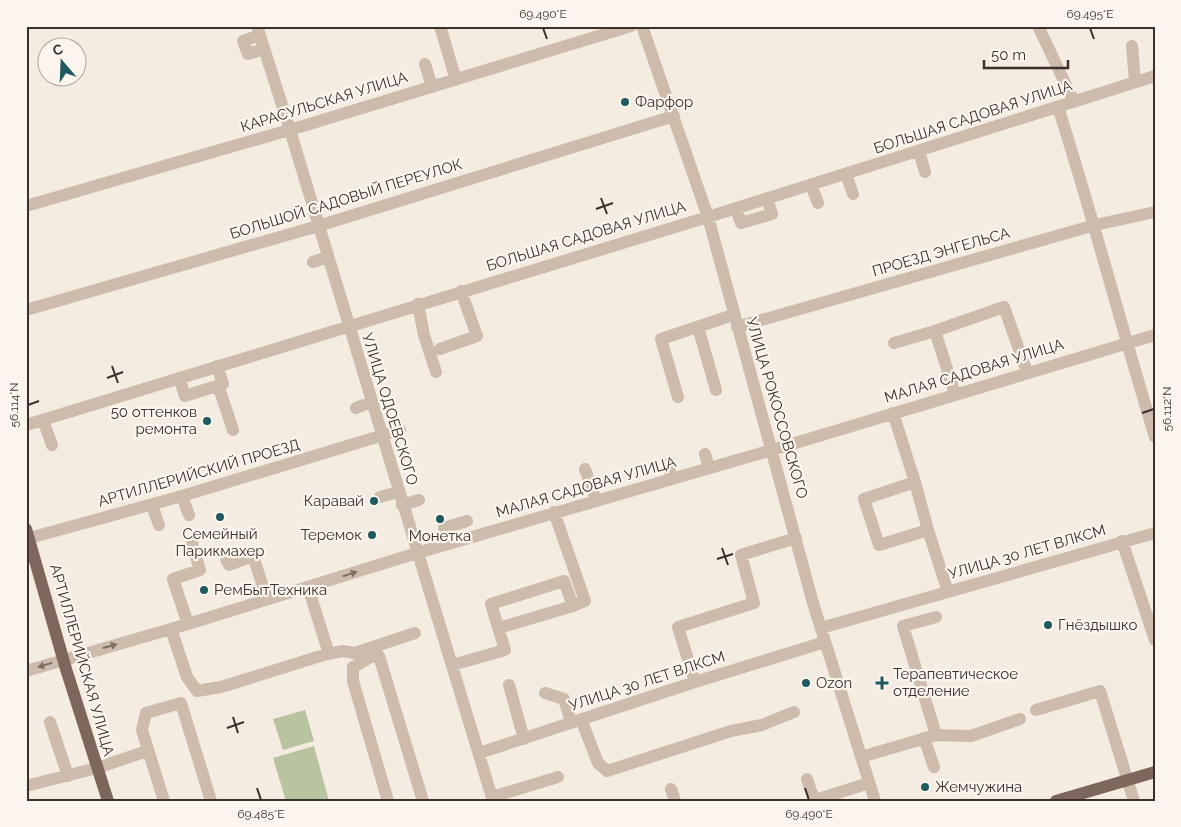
<svg xmlns="http://www.w3.org/2000/svg" width="1181" height="827" font-family="Raleway,sans-serif">
<style>
.green{fill:#b8c4a0}
.lines{fill:none;stroke-linecap:round;stroke-linejoin:round}
.minor{stroke:#cdbbac;stroke-width:12}
.major{stroke:#7d675c;stroke-width:12}
.oneway{fill:#7d6f65}
.ticks{fill:none;stroke:#3b302b;stroke-width:2}
.poi-dot{fill:#1f5a5e;stroke:#fbf5ee;stroke-width:2}
.labels{text-anchor:middle;stroke-width:4.5;stroke-linejoin:round;paint-order:stroke}
.street-label{font-size:15px;fill:#3b302b;stroke:#fbf5ee}
.poi-label{font-size:15px;fill:#3b302b;stroke:#fbf5ee;text-anchor:start}
.neatline{fill:none;stroke:#3b302b;stroke-width:2}
.ticks-label{font-size:12px;text-anchor:middle;fill:#3b302b}
</style>
<rect width="100%" height="100%" fill="#f4ebe1"/>
<path class="green" d="M 305,710 L 314,741 L 283,750 L 273,719 Z
M 314,746 L 329,801 L 286,801 L 273,758 Z"/>
<g class="lines">
<path class="minor" d="M 257,26 L 290,130 L 493,801
M 440,26 L 456,80
M 642,26 L 708,217 L 813,603 L 875,801
M 1038,26 L 1074,102
M 260,35 L 243,41 L 248,54 L 264,49
M 1132,46 L 1135,82
M 425,64 L 432,87
M 1058,107 C 1093,216 1121,327 1155,437
M 919,151 L 925,172
M 846,174 L 853,194
M 811,185 L 818,203
M 26,206 L 303,126 L 631,26
M 736,208 L 741,223 L 772,214 L 767,198
M 313,262 L 327,257
M 418,304 L 424,335 L 436,372
M 26,310 L 318,226 L 674,116
M 698,327 L 716,390
M 737,327 L 1095,225 L 1155,212
M 935,331 L 1004,307 L 1027,372
M 894,343 L 935,331 L 955,394
M 440,349 L 477,336 L 461,291
M 179,378 L 185,396 L 223,384 L 217,366
M 218,385 L 233,430
M 678,397 L 661,339 L 733,315
M 356,408 L 371,402
M 893,413 L 915,482 L 864,499 L 879,545 L 928,530 L 948,592
M 43,420 L 52,445
M 26,425 L 708,217 L 1155,76
M 705,454 L 709,468
M 668,464 L 672,479
M 585,469 L 596,500
M 915,482 L 928,530
M 182,496 L 189,515
M 380,497 L 398,492
M 152,505 L 159,525
M 402,505 L 419,500
M 26,539 L 182,496 L 400,430
M 1122,541 L 1155,640
M 449,544 L 444,528 L 467,521
M 226,559 L 229,565 L 253,556 L 267,599
M 308,587 L 329,654
M 188,624 L 173,579 L 200,570 L 192,543
M 499,628 L 573,606
M 821,628 L 1155,533
M 171,629 L 187,677 L 197,691 L 221,687 L 327,654 L 343,651 L 355,653 L 415,633
M 452,665 L 505,650 L 491,604 L 564,581 L 573,606 L 585,601 L 554,512
M 26,671 L 188,624 L 417,553 L 772,450 L 1155,335
M 695,682 L 678,627 L 754,603 L 741,555 L 796,538
M 509,685 L 524,739
M 545,693 L 564,699 L 571,722
M 1036,710 L 1100,691 L 1134,801
M 581,719 L 598,763 L 607,771 L 731,731 L 762,725 L 794,712
M 50,722 L 68,776
M 936,735 L 971,736 L 1020,719
M 924,738 L 934,767
M 479,753 L 695,682 L 825,642
M 861,757 L 936,735 L 903,626 L 936,617
M 807,779 L 814,800
M 26,786 L 97,768 L 147,751
M 671,789 L 675,801
M 492,797 L 558,777
M 164,801 L 142,730 L 146,713 L 181,703 L 211,801
M 388,801 L 353,681 L 353,667 L 371,657 L 379,656 L 423,801
M 812,801 L 869,783"/>
<path class="major" d="M 26,529 L 66,669 L 108,801
M 1056,801 L 1155,772"/>
</g>
<defs><path id="oneway-solid" d="M-6-.8H1V-3.2L6.5 0L1 3.2V.8H-6Z" transform="scale(1.25)"/></defs>
<g class="oneway">
<use href="#oneway-solid" transform="translate(350 574) rotate(-17)"/>
<use href="#oneway-solid" transform="translate(110 646) rotate(-15)"/>
<use href="#oneway-solid" transform="translate(45 665) rotate(163)"/>
</g>
<path class="ticks" d="M 543,28 L 547,39M 1090,28 L 1094,39M 601,198 L 607,214M 596,209 L 613,203M 112,366 L 118,383M 107,378 L 123,372M 28,405 L 39,401M 1142,413 L 1154,409M 722,548 L 728,565M 717,559 L 733,554M 233,717 L 238,733M 227,728 L 244,722M 257,788 L 261,800M 805,788 L 809,800"/>
<g class="poi-dot">
<circle cx="625" cy="102" r="5"/>
<circle cx="207" cy="421" r="5"/>
<circle cx="374" cy="501" r="5"/>
<circle cx="220" cy="517" r="5"/>
<circle cx="440" cy="519" r="5"/>
<circle cx="372" cy="535" r="5"/>
<circle cx="204" cy="590" r="5"/>
<circle cx="1048" cy="625" r="5"/>
<circle cx="806" cy="683" r="5"/>
<path d="M879.5 675.5h5v5h5v5h-5v5h-5v-5h-5v-5h5z"/>
<circle cx="925" cy="787" r="5"/>
</g>
<g class="labels">
<g class="street-label">
<text transform="translate(324 102) rotate(-17)" y="5">КАРАСУЛЬСКАЯ УЛИЦА</text>
<text transform="translate(973 117) rotate(-18)" y="5">БОЛЬШАЯ САДОВАЯ УЛИЦА</text>
<text transform="translate(346 199) rotate(-17)" y="5">БОЛЬШОЙ САДОВЫЙ ПЕРЕУЛОК</text>
<text transform="translate(586 236) rotate(-17)" y="5">БОЛЬШАЯ САДОВАЯ УЛИЦА</text>
<text transform="translate(941 252) rotate(-16)" y="5">ПРОЕЗД ЭНГЕЛЬСА</text>
<text transform="translate(974 371) rotate(-17)" y="5">МАЛАЯ САДОВАЯ УЛИЦА</text>
<text transform="translate(777 408) rotate(74)" y="5">УЛИЦА РОКОССОВСКОГО</text>
<text transform="translate(390 409) rotate(73)" y="5">УЛИЦА ОДОЕВСКОГО</text>
<text transform="translate(199 473) rotate(-16)" y="5">АРТИЛЛЕРИЙСКИЙ ПРОЕЗД</text>
<text transform="translate(586 487) rotate(-16)" y="5">МАЛАЯ САДОВАЯ УЛИЦА</text>
<text transform="translate(1027 552) rotate(-16)" y="5">УЛИЦА 30 ЛЕТ ВЛКСМ</text>
<text transform="translate(82 660) rotate(74)" y="5">АРТИЛЛЕРИЙСКАЯ УЛИЦА</text>
<text transform="translate(647 681) rotate(-18)" y="5">УЛИЦА 30 ЛЕТ ВЛКСМ</text>
</g>
<g class="poi-label">
<text x="635" y="107">Фарфор</text>
<text x="197" y="417" text-anchor="end">50 оттенков<tspan x="197" dy="17">ремонта</tspan></text>
<text x="364" y="506" text-anchor="end">Каравай</text>
<text x="220" y="539" text-anchor="middle">Семейный<tspan x="220" dy="17">Парикмахер</tspan></text>
<text x="362" y="540" text-anchor="end">Теремок</text>
<text x="440" y="541" text-anchor="middle">Монетка</text>
<text x="214" y="595">РемБытТехника</text>
<text x="1058" y="630">Гнёздышко</text>
<text x="893" y="679">Терапевтическое<tspan x="893" dy="17">отделение</tspan></text>
<text x="816" y="688">Ozon</text>
<text x="935" y="792">Жемчужина</text>
</g>
</g>
<rect width="1181" height="827" fill="none" stroke="#fbf5ee" stroke-width="55"/>
<g transform="translate(62 62) rotate(341)"><circle r="24" fill="#fbf5ee" stroke="#aea6a0"/>
<path d="M0-4L9 19L0 12L-9 19Z" fill="#1f5a5e"/>
<text y="-8" font-size="14" font-weight="bold" text-anchor="middle" fill="#3b302b">С</text>
</g>
<path d="M984 60v8h84v-8" fill="none" stroke="#3b302b" stroke-width="2.5"/>
<text x="991" y="60" font-size="15" fill="#3b302b" stroke="#fbf5ee" stroke-width="4" paint-order="stroke">50 m</text>
<rect x="28" y="28" width="1126" height="772" class="neatline"/>
<g class="ticks-label">
<text x="543" y="18">69.490°E</text>
<text x="1090" y="18">69.495°E</text>
<text transform="translate(14 405) rotate(-90)" y="4">56.114°N</text>
<text transform="translate(1167 409) rotate(-90)" y="4">56.112°N</text>
<text x="261" y="818">69.485°E</text>
<text x="809" y="818">69.490°E</text>
</g>
</svg>
